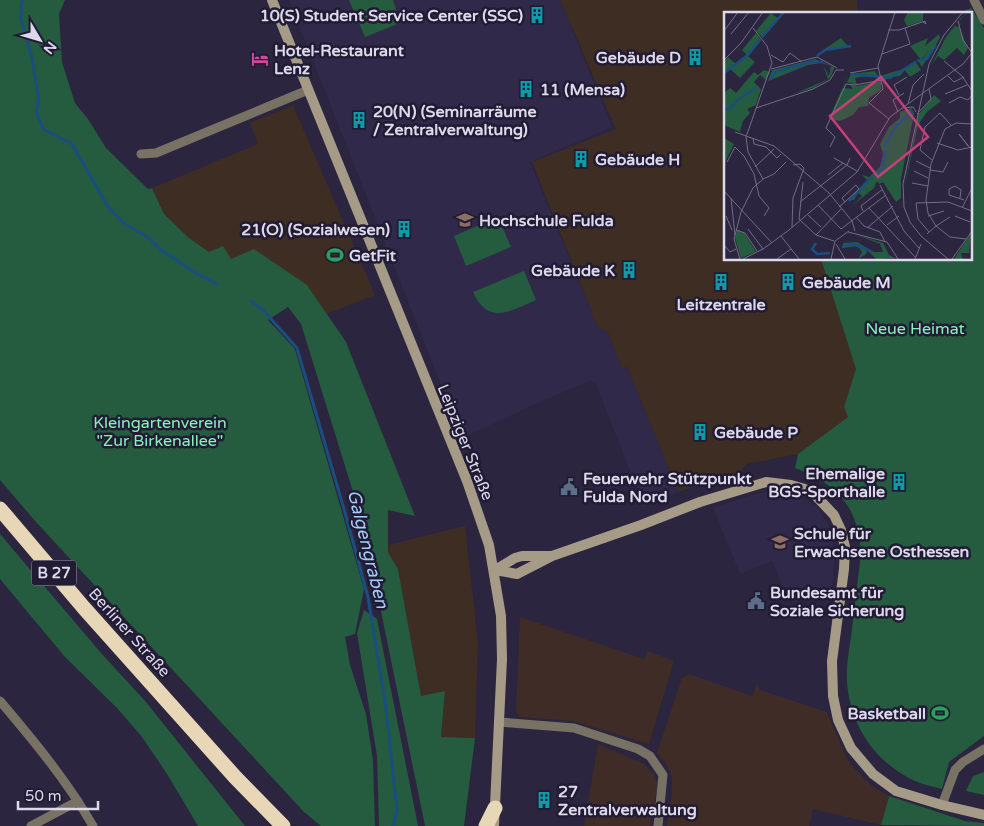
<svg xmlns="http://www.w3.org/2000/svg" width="984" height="826" font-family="'Varela Round',sans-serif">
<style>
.commercial{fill:#3e2d23}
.industrial{fill:#3f2c26}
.built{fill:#31294a}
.green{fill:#255b3f}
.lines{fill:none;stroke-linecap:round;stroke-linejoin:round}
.stream{stroke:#1a4e81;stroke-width:3}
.street{stroke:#787265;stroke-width:9}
.secondary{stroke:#a59b86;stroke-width:10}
.highway{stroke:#e7d7b6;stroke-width:15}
.labels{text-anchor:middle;stroke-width:5;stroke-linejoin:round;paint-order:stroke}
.shield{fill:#211b34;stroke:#a4a0b3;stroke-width:1}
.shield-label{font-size:15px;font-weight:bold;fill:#dcd9ea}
.poi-label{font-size:16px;font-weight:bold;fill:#dcd9ea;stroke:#211b34;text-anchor:start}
.park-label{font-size:16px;fill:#87f2b7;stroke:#211b34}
.street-label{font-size:16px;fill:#dcd9ea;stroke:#211b34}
.water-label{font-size:18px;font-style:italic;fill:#a2ccfa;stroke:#211b34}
.inset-river{fill:none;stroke:#1a4e81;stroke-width:2.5}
.inset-road{fill:none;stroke:#726d83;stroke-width:1}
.view{fill:#c73f78;fill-opacity:0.15;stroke:#c73f78;stroke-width:2.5}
.inset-edge{fill:none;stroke:#dcd9ea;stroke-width:2.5}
</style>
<rect width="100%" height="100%" fill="#2b253f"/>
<path class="commercial" d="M 560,0 L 857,0 L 857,14 L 725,14 L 725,259 L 821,259 L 857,369 L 844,407 L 848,417 L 798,454 L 747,464 L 740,472 L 678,492 L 627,367 L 622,369 L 608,333 L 597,326 L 532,162 L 616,129 Z
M 293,105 L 375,295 L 327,314 L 307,285 L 209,252 L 189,238 L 164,214 L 152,188 L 258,144 L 250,123 Z
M 465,526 L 478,643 L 475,738 L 441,737 L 445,691 L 421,696 L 398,569 L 388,552 L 389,545 Z"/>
<path class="industrial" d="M 520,617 L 644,659 L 648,651 L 674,661 L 649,744 L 573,721 L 520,717 L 516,712 Z
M 689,674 L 752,696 L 757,684 L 760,690 L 827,712 L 844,753 L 852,766 L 873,787 L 889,796 L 881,825 L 813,809 L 809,826 L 667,826 L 672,793 L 672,776 L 665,762 L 657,753 L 682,678 Z
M 598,744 L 644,764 L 654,774 L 657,781 L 657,789 L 650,826 L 584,826 Z"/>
<path class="built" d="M 289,0 L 560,0 L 612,127 L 530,162 L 597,326 L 608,333 L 622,369 L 627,367 L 678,492 L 644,506 L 595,382 L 590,381 L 542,401 L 462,438 Z
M 771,491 L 787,493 L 803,498 L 816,507 L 826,520 L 832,534 L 835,550 L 831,597 L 783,587 L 772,561 L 740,574 L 713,508 L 755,494 Z"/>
<path class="green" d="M 0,0 L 65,0 L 59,14 L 62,62 L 75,103 L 88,119 L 106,148 L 148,189 L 152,188 L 164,214 L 189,238 L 209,252 L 223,246 L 231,259 L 254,249 L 307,285 L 346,342 L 415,516 L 388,510 L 388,552 L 398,569 L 421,696 L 445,691 L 441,737 L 475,738 L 464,826 L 425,826 L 363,524 L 301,324 L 288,307 L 268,320 L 295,349 L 364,589 L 355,634 L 345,637 L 350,665 L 366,714 L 373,760 L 375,826 L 321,826 L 304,812 L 36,522 L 0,480 Z
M 349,0 L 393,0 L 400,23 L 365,37 Z
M 971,8 L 984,28 L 984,736 L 949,762 L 942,789 C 930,786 917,783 907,777 C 871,757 850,722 847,682 C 846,664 850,646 852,629 C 855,603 858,578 861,553 C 858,506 838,485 795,468 L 798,454 L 848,417 L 844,407 L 856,369 L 821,259 L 970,259 L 970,14 L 957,14 Z
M 498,217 L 511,247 L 466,266 L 454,236 Z
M 524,271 L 536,300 C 511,311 488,326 473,292 Z
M 0,534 L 101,653 L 146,702 L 245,826 L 198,826 L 167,774 L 142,737 L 117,708 L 65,657 L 0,579 Z
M 364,610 L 377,619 L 418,826 L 379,826 L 377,756 L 357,633 Z
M 984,772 L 984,795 L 966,791 L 973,776 Z
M 889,796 L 965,821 L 984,823 L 984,826 L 881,825 Z"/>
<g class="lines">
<path class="stream" d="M 23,0 L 21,6 L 21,20 L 31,54 L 39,99 L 36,111 L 43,129 L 72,144 L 108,207 L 125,224 L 149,238 L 161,250 L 196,273 L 217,284
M 251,301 L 263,310 L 297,348 L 346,516 L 368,597 L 385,701 L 397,810 L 393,826"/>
<path class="street" d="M 974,0 L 984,20
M 141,154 L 156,153 L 308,90
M 0,701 C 34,741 67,781 93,826
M 499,722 L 574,728 L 638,749 L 650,756 L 663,775 L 658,826
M 942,805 L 955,770 L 963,762 L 984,749
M 31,826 L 78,801"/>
<path class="secondary" d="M 272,0 L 467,481 L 489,545 L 501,616 L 502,659 L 494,826
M 495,570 L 517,574 L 552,556 L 641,525 L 700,502 L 766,482 L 791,485 L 805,489 L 815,495 L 834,515 L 841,530 L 845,547 L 844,569 L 832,661 L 833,696 L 838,720 L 851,748 L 873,774 L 896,791 L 942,805 L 984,815
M 495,570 L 515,558 L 522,556 L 550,556"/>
<path class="highway" d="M 0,509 L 84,608 L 235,777 L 283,826
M 486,826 L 495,808"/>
</g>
<defs>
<g id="building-bare" transform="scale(1.35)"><path d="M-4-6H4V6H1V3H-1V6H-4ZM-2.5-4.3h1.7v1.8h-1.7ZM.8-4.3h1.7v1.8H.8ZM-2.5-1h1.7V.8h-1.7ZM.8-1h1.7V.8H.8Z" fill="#0f9aa8" stroke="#211b34" stroke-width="2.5" paint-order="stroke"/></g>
<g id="hotel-bare" transform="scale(1.35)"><path d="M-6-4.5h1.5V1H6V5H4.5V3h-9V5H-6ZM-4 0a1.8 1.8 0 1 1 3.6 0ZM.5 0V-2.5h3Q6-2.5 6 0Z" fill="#d1479c" stroke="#211b34" stroke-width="2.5" paint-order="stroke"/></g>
<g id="university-bare" transform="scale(1.35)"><path d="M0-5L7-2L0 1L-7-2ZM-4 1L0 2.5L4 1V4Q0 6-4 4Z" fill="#8d6e63" stroke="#211b34" stroke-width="2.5" paint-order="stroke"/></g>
<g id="stadium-bare" transform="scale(1.35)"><path d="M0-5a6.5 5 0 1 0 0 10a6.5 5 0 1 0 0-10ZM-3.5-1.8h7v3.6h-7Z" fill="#2e9e5b" stroke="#211b34" stroke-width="2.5" paint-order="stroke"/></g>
<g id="civic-bare" transform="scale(1.35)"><path d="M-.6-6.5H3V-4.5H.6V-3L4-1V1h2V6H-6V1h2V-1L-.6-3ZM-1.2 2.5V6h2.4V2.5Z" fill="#5c6f8a" stroke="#211b34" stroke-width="2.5" paint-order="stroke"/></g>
</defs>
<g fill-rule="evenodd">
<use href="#building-bare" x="537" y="15"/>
<use href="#building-bare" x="695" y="57"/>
<use href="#hotel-bare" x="260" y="59"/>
<use href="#building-bare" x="526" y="89"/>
<use href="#building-bare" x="359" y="120"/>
<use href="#building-bare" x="581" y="159"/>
<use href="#university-bare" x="465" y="220"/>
<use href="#building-bare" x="404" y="229"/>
<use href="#stadium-bare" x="335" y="255"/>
<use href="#building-bare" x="629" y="270"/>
<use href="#building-bare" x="721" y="282"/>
<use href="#building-bare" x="788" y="282"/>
<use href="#building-bare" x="700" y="432"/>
<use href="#building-bare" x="899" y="482"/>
<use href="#civic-bare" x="569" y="487"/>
<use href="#university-bare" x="780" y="542"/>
<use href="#civic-bare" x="756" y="601"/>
<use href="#stadium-bare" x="940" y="713"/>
<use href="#building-bare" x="544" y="800"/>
</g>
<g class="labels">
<rect class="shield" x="31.5" y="560.5" width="45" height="25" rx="4"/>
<g class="shield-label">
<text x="54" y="578">B 27</text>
</g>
<g class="poi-label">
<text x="523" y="21" text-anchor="end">10(S) Student Service Center (SSC)</text>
<text x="274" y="56">Hotel-Restaurant<tspan x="274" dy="18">Lenz</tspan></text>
<text x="681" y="63" text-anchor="end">Gebäude D</text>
<text x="540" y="95">11 (Mensa)</text>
<text x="373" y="117">20(N) (Seminarräume<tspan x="373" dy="18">/ Zentralverwaltung)</tspan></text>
<text x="595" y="165">Gebäude H</text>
<text x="479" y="226">Hochschule Fulda</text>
<text x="390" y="235" text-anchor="end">21(O) (Sozialwesen)</text>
<text x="349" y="261">GetFit</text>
<text x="615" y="276" text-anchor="end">Gebäude K</text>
<text x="802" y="288">Gebäude M</text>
<text x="721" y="310" text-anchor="middle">Leitzentrale</text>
<text x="714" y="438">Gebäude P</text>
<text x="885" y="479" text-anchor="end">Ehemalige<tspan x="885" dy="18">BGS-Sporthalle</tspan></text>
<text x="583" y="484">Feuerwehr Stützpunkt<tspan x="583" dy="18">Fulda Nord</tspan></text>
<text x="794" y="539">Schule für<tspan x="794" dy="18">Erwachsene Osthessen</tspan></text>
<text x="770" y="598">Bundesamt für<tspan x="770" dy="18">Soziale Sicherung</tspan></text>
<text x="926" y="719" text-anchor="end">Basketball</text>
<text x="558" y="797">27<tspan x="558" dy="18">Zentralverwaltung</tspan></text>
</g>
<g class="park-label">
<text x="915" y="334">Neue Heimat</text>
<text x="160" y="428">Kleingartenverein<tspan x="160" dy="18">"Zur Birkenallee"</tspan></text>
</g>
<g class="street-label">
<text transform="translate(466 442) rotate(68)" y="6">Leipziger Straße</text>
<text transform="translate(130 632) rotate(48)" y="6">Berliner Straße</text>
</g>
<g class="water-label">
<text transform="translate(368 549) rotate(76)" y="6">Galgengraben</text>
</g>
</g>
<g transform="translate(724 12)">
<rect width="248" height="248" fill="#2b253f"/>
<path d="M 184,0 L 199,0 L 199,9 L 183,14 L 180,8 ZM 244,0 L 230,14 L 235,15 L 244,36 L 240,43 L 233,36 L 220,48 L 214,44 L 207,54 L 222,25 L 236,7 ZM 47,1 L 55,7 L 39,26 L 32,19 ZM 32,21 L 37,28 L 24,44 L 31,50 L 16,66 L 6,57 L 0,61 L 0,49 L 4,45 L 12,52 L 24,44 L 18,38 ZM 215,22 L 216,26 L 198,55 L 193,47 L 197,49 L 206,38 L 197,48 L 186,34 L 204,26 L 201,34 ZM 117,26 L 124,34 L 99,38 ZM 91,47 L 110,55 L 110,57 L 106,66 L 89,76 L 72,81 L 104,67 L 99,53 L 105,64 L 107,54 L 97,51 L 84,53 L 44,69 L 48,58 ZM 191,49 L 197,58 L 186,65 L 181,58 L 176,64 L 163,66 L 160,72 L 156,64 L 179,57 ZM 40,58 L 46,60 L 42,68 L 36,63 L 30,70 L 37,77 L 32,93 L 23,97 L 26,101 L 19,109 L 16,120 L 0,113 L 0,81 L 6,76 L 12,81 L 30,60 L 34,63 ZM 151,59 L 156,68 L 149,63 L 131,66 L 133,73 L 123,70 L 127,62 ZM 125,61 L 119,76 L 129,77 L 126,73 L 133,74 L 157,69 L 157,78 L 145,86 L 144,94 L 135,95 L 129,103 L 116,109 L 105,107 ZM 210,83 L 217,89 L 203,100 L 194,113 L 180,178 L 194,103 ZM 187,96 L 190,102 L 177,167 L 177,186 L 172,190 L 159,170 L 155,172 L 153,169 L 150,176 L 128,194 L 138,184 L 134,181 L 130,188 L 124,188 L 143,168 L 138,163 L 145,165 L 156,155 L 159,142 L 156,132 L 165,115 L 176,106 L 176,100 ZM 0,126 L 10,132 L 0,152 ZM 13,218 L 20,221 L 32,240 L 17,246 L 11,226 ZM 247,221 L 245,241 L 237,241 L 239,247 L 230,247 ZM 133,223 L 159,231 L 165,243 L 171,246 L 152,247 L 143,238 L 142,242 L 134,247 L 138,240 L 134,234 L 119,236 L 119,231 L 133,230 L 150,240 L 159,240 L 156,232 Z" fill="#255b3f"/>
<path class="inset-river" d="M 38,25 L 60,0M 93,44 L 101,38 L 127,34M 193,49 L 203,47 L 212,33M 0,61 L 24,43 L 36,28M 127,62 L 166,66 L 192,50M 46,68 L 51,60 L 85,50 L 99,50M 17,85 L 33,76M 0,97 L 5,97 L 16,86M 160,135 L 172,114 L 189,99M 150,164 L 159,156 L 161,138M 125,189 L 148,165M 92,231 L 88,237 L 93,242 L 106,241M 118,235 L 129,232 L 148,240"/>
<path class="inset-road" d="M 234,9 L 239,28 L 248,41M 164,18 L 175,18 L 201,9 L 202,12 L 199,10M 0,19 L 14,0M 7,22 L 25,0M 158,42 L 186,32 L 181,16M 47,43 L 59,50 L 66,41 L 78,50M 0,48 L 17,31 L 39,0M 220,49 L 238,64 L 248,79M 47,57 L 93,45 L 113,56M 126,61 L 154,56M 224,64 L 230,70 L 240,65M 221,82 L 243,73M 175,83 L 170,73 L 183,65M 225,91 L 236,85 L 244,88 L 248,83M 184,92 L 189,73 L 200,62M 32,96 L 89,77 L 106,68 L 112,58 L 120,58M 179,96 L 189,95 L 192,100M 174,100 L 169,88 L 180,81M 193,102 L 207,87 L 205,77M 165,107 L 145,91 L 159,77 L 154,54 L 171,0M 11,120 L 50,134 L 105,181 L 128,209 L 131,219M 29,126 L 30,132 L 42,135 L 53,146 L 57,142M 213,131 L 234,138 L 248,135M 244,134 L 235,122 L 246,136M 106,135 L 111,125 L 102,116 L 122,72 L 131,73 L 158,68M 110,146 L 133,159M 208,148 L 196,138 L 201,115 L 216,101 L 227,113M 192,149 L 206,156M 3,150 L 11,135 L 20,144 L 30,162 L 35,184 L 45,196 L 40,204M 31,155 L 50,137M 206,158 L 219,160 L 224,150M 190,159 L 204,166M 104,163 L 119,151M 39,167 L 50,162 L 62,150M 79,170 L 75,207 L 92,223 L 110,229M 188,171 L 204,174M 156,173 L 180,219 L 195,236M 0,179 L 48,231M 7,186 L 11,223M 236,186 L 237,178 L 231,174 L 225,177 L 225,183 L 240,188M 76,190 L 123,153 L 126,146M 94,193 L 117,217 L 162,183M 115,195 L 122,189 L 135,177 L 132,173 L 118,186 L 121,190M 145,196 L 192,246M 238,196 L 248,176M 139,199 L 137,194 L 159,177M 84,203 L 97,215M 2,204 L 8,218M 204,204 L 220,199M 231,204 L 246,210M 132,205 L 140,214 L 156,220 L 161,230M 226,205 L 212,214 L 204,201 L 202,188 L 207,152 L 221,117 L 232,111 L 248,112M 163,213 L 175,204M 68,215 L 69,186 L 80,156 L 76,152 L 69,153M 143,216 L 169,194M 24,217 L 39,237M 12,218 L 21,221 L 33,239M 65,218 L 133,160 L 166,105 L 239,52 L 248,41M 124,220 L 163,230 L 174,247M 205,220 L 194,207 L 192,191 L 224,190 L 248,199M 203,222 L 212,214 L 226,225 L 242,227M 92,223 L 117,197M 57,224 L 75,247M 111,229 L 125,219M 112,232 L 121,247M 0,233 L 6,240 L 12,237M 16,247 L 10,227 L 17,200 L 29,176 L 39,167 L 24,140 L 22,125 L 48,51 L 43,34 L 29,16M 19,247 L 39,237 L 65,218M 53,247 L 67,237M 107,247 L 111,229M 191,247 L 197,232M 224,247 L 197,224 L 186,210 L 180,195 L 179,172 L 205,52 L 220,23 L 239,0M 228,247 L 248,219"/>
<path class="view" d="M 157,65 L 204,125 L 154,165 L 106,104 Z"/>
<rect width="248" height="248" class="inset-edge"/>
</g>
<g transform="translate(40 40) rotate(128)" stroke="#211b34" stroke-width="4" paint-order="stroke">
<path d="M0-4L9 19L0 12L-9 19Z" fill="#dcd9ea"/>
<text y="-8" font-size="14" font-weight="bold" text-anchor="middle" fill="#dcd9ea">N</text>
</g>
<path d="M18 801v8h80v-8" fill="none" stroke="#dcd9ea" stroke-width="2.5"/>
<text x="25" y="801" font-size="15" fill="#dcd9ea" stroke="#211b34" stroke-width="4" paint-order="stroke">50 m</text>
</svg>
